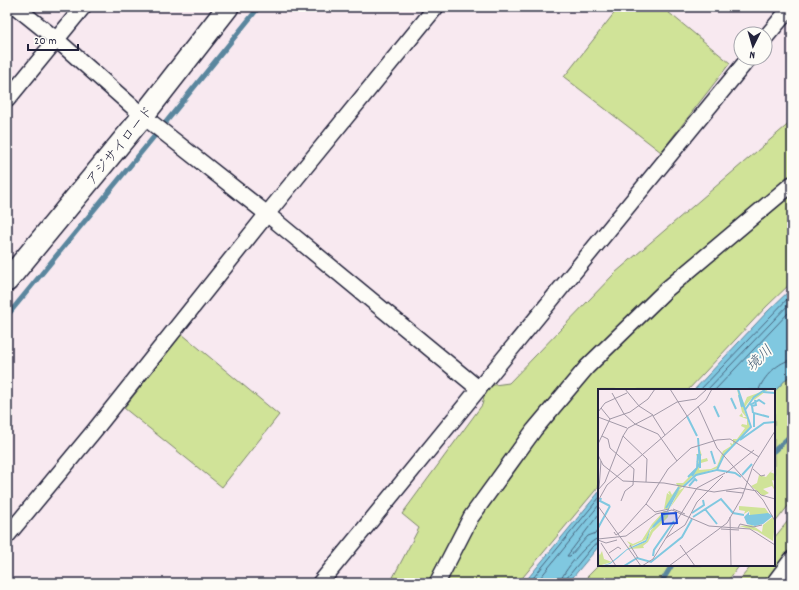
<svg xmlns="http://www.w3.org/2000/svg" width="799" height="590" font-family="Dekko,'Klee One',sans-serif">
<style>
.green{fill:#d0e398;stroke:#79826a}
.water{fill:#80c8e0;stroke:#5a869e}
.lines{fill:none;stroke-linecap:round;stroke-linejoin:round}
.shore{stroke:#48647d;stroke-width:1}
.stream{stroke:#5a869e;stroke-width:5}
.street-casing{stroke:#22223b;stroke-width:18}
.secondary-casing{stroke:#22223b;stroke-width:24}
.street{stroke:#fdfcf7;stroke-width:15}
.secondary{stroke:#fdfcf7;stroke-width:21}
.labels{text-anchor:middle;stroke-width:3.5;stroke-linejoin:round;paint-order:stroke}
.street-label{font-size:14px;fill:#22223b;stroke:#fdfcf7}
.water-label{font-size:15px;font-style:italic;fill:#435c75;stroke:#fdfcf7}
.inset-river{fill:none;stroke:#80c8e0;stroke-width:2}
.inset-road{fill:none;stroke:#a299a8;stroke-width:1}
.view{fill:#1d4ed8;fill-opacity:0.15;stroke:#1d4ed8;stroke-width:2}
.inset-edge{fill:none;stroke:#22223b;stroke-width:2}
</style>
<rect width="100%" height="100%" fill="#f8e9f0"/>
<filter id="ink" filterUnits="userSpaceOnUse"><feTurbulence type="fractalNoise" baseFrequency=".025" numOctaves="2"/><feDisplacementMap in="SourceGraphic" scale="8" xChannelSelector="R" yChannelSelector="G"/><feConvolveMatrix kernelMatrix="1 2 1 2 8 2 1 2 1" color-interpolation-filters="sRGB"/></filter>
<g filter="url(#ink)">
<path class="green" d="M 619,7 L 662,7 L 730,63 L 661,152 L 564,77 Z
M 792,121 L 792,282 L 766,307 L 688,390 L 599,390 L 599,486 L 518,583 L 390,583 L 419,528 L 402,514 L 482,405 L 487,386 L 509,383 L 615,273 Z
M 182,334 L 279,415 L 222,487 L 124,408 Z
M 792,373 L 792,501 L 774,524 L 774,392 Z
M 792,516 L 792,546 L 764,583 L 737,583 L 752,565 L 774,565 L 774,538 Z
M 599,565 L 740,565 L 726,583 L 581,583 Z"/>
<path class="water" d="M 792,288 L 792,373 L 774,392 L 774,390 L 694,390 L 768,311 Z
M 599,492 L 599,546 L 568,583 L 524,583 Z"/>
<g class="lines">
<path class="shore" d="M 700,390 L 792,294
M 707,390 L 792,301
M 715,390 L 792,309
M 759,390 C 762,378 780,360 792,360
M 599,514 L 567,556 L 570,556 L 588,536 L 599,532
M 529,583 L 599,498
M 536,583 L 599,505
M 560,583 C 561,573 590,539 599,538
M 565,583 L 566,579 L 593,546 L 599,543"/>
<path class="stream" d="M 166,122 L 259,7
M 7,316 L 157,133
M 774,451 L 792,434
M 661,583 L 672,565"/>
<g class="street-casing">
<path id="street" d="M 16,7 L 57,40 L 143,116 L 267,214 L 479,389
M 765,38 L 791,7
M 7,100 L 83,7
M 7,536 L 94,431 L 267,214 L 436,7
M 320,583 L 749,58
M 437,583 L 471,517 L 534,430 L 587,367 L 667,289 L 792,184
M 774,583 L 792,559"/>
</g>
<g class="secondary-casing">
<path id="secondary" d="M 7,281 L 143,116 L 228,7"/>
</g>
<use href="#street" class="street"/>
<use href="#secondary" class="secondary"/>
</g>
</g>
<g class="labels">
<g class="street-label">
<text transform="translate(119 145) rotate(-51)" y="5">アジサイロード</text>
</g>
<g class="water-label">
<text transform="translate(759 358) rotate(-44)" y="5">境川</text>
</g>
</g>
<g transform="translate(598 389)">
<rect width="177" height="177" fill="#f8e9f0"/>
<path d="M 139,0 L 146,15 L 149,8 L 171,0 L 156,11 L 154,9 L 149,15 L 146,20 L 152,38 L 126,66 L 120,79 L 95,87 L 80,102 L 87,98 L 72,119 L 79,105 L 70,120 L 66,120 L 69,104 L 72,106 L 70,103 L 72,102 L 74,106 L 80,98 L 78,94 L 85,94 L 100,79 L 101,75 L 98,72 L 101,73 L 98,65 L 102,65 L 101,57 L 104,67 L 102,65 L 102,71 L 109,69 L 110,72 L 103,74 L 101,81 L 113,80 L 119,77 L 125,62 L 133,57 L 132,54 L 135,55 L 135,50 L 139,50 L 147,39 L 143,37 L 144,35 L 149,36 L 149,30 L 141,27 L 144,24 L 145,28 L 148,28 L 144,23 ZM 176,81 L 172,83 L 177,85 L 177,92 L 174,91 L 177,102 L 174,97 L 165,100 L 171,104 L 165,107 L 153,97 L 159,94 L 161,86 L 168,88 L 173,82 ZM 141,117 L 167,119 L 172,126 L 152,126 L 151,122 L 146,125 L 147,122 L 141,121 ZM 66,122 L 69,124 L 52,140 L 49,150 L 30,159 L 32,156 L 29,152 L 35,155 L 44,151 L 54,135 ZM 71,122 L 70,128 L 55,143 L 50,153 L 45,157 L 46,159 L 31,160 L 48,153 L 53,141 ZM 175,128 L 177,133 L 175,152 L 159,142 L 141,137 L 154,136 L 164,143 L 165,136 ZM 4,162 L 6,170 L 14,173 L 0,177 L 0,164 L 2,166 Z" fill="#d0e398"/>
<path d="M 83,97 L 69,124 L 63,132 L 52,141 L 50,149 L 48,153 L 29,161 L 20,169 L 12,175 L 3,177 L 12,174 L 29,160 L 48,151 L 52,140 L 68,125 L 72,114 ZM 151,123 L 151,126 L 170,124 L 175,127 L 165,135 L 157,137 L 149,135 L 146,128 Z" fill="#80c8e0"/>
<path class="inset-river" d="M 165,3 L 177,4M 141,6 L 144,18M 133,9 L 138,20M 152,16 L 161,11 L 167,15M 116,17 L 121,28M 147,21 L 156,8 L 168,0M 155,24 L 154,17 L 158,16 L 157,11M 89,27 L 99,47M 156,38 L 156,24 L 171,28M 142,51 L 166,34 L 177,33M 113,62 L 117,75M 102,79 L 102,65M 119,81 L 137,84 L 143,88M 144,86 L 154,75M 94,87 L 102,74 L 100,49M 90,88 L 99,79 L 100,65M 91,97 L 97,90 L 99,92M 85,98 L 98,86 L 119,81 L 126,66 L 153,38 L 140,0M 3,109 L 2,112 L 12,117M 68,119 L 81,98M 107,120 L 119,135M 94,124 L 106,116 L 105,111M 95,128 L 123,110 L 135,124 L 146,126M 55,138 L 67,124M 0,139 L 12,117M 55,167 L 56,161 L 76,132M 26,177 L 39,169 L 53,173 L 84,148 L 94,130"/>
<path class="inset-road" d="M 27,0 L 41,17 L 55,26 L 30,39 L 25,47 L 49,70 L 48,93M 72,0 L 89,27M 14,4 L 26,25 L 37,35 L 60,45 L 79,72M 100,17 L 119,59 L 165,111 L 177,132M 3,19 L 12,30M 0,23 L 7,14 L 29,4M 0,28 L 29,39M 67,46 L 55,27 L 79,13 L 98,10 L 109,0M 4,47 L 10,50 L 12,59 L 36,80 L 35,96 L 27,102 L 23,112M 0,55 L 12,30 L 32,23 L 50,10 L 57,0M 0,66 L 5,76 L 25,92 L 66,94 L 116,103 L 142,99 L 159,102 L 163,106 L 177,110M 155,80 L 163,87 L 167,86M 128,84 L 156,61M 1,100 L 3,72M 0,101 L 7,93 L 25,47M 128,102 L 145,104M 0,112 L 9,96 L 108,11 L 114,0M 48,115 L 57,123 L 71,120M 0,117 L 43,177M 75,120 L 87,125M 132,128 L 133,177M 140,139 L 142,135 L 155,138 L 164,136M 123,140 L 141,141M 16,143 L 18,146 L 24,142 L 48,115 L 70,80 L 93,59 L 119,51 L 132,50 L 161,68M 68,149 L 87,136 L 99,113 L 125,87M 0,150 L 28,147 L 58,125 L 74,121 L 111,137 L 152,140 L 177,156M 0,151 L 8,154 L 19,151M 3,154 L 18,177M 32,156 L 40,169M 82,156 L 97,177M 11,164 L 20,158 L 23,160M 44,177 L 55,170 L 99,99 L 127,84M 71,177 L 129,134 L 144,108 L 155,77 L 177,42"/>
<path class="view" d="M 78,124 L 79,134 L 65,135 L 64,125 Z"/>
<rect width="177" height="177" class="inset-edge"/>
</g>
<rect width="799" height="590" fill="none" stroke="#fdfcf7" stroke-width="24"/>
<rect x="12" y="12" width="775" height="566" fill="none" stroke="#22223b" stroke-width="1.5" filter="url(#ink)"/>
<g transform="translate(753 46) rotate(185)"><circle r="19" fill="#fdfcf7" stroke="#a5a5ac"/>
<path d="M0-3L7 15L0 10L-7 15Z" fill="#22223b"/>
<text y="-6" font-size="11" font-weight="bold" text-anchor="middle" fill="#22223b">N</text>
</g>
<path d="M28 44v6h50v-6" fill="none" stroke="#22223b" stroke-width="2"/>
<text x="34" y="44" font-size="12" fill="#22223b" stroke="#fdfcf7" stroke-width="3" paint-order="stroke">20 m</text>
</svg>
